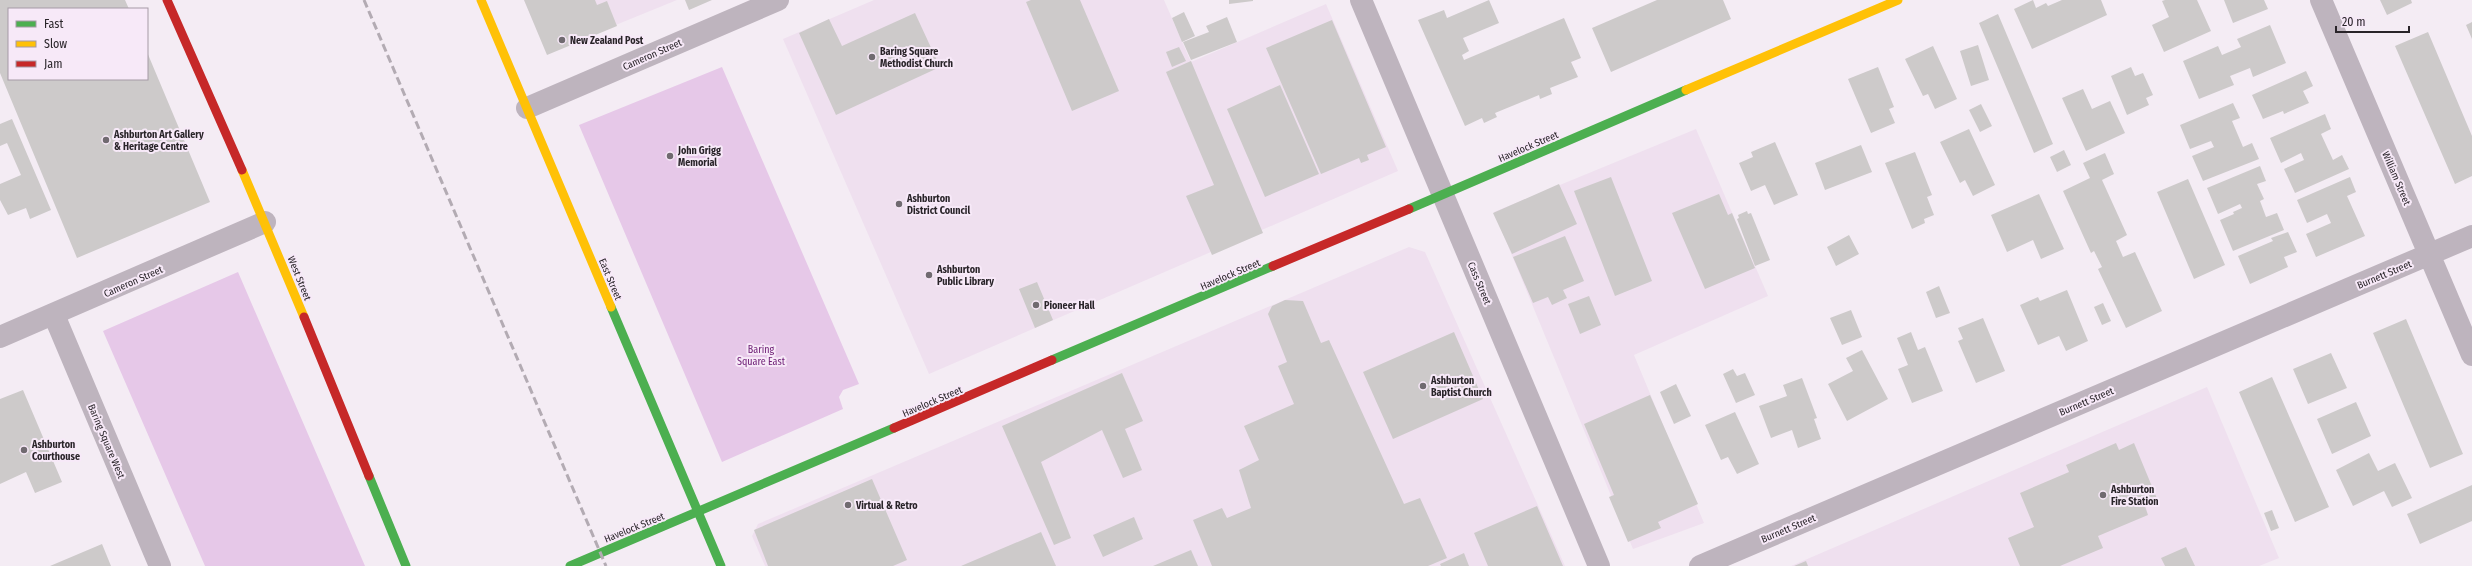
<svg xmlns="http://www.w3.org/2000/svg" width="2472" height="566" font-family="'Fira Sans Condensed',sans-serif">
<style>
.built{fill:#efe0ef}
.green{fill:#e6c8e8}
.building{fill:#cdcaca}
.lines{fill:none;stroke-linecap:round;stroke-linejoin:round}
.street{stroke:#beb4be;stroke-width:22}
.fast{stroke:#4caf50;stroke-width:9}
.slow{stroke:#ffc107;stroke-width:9}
.jam{stroke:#c62828;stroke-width:9}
.rail{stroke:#b3abb3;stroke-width:3;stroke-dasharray:8 4;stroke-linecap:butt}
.poi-dot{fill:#706a70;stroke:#f7e9f8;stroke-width:1.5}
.labels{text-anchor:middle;stroke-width:4;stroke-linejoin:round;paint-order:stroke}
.poi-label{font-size:10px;font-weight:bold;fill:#292429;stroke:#f7e9f8;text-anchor:start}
.street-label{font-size:10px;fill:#292429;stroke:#f7e9f8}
.park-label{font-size:10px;fill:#6f2076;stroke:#f7e9f8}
</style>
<rect width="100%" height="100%" fill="#f4ecf4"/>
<path class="built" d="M 524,0 L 677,0 L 547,53 Z
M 874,0 L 1164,0 L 1191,62 L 1326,4 L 1398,171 L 929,374 L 783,39 Z
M 1696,129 L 1768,296 L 1634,355 L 1704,523 L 1633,549 L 1494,212 Z
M 1409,247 L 1425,252 L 1565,566 L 765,566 L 752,536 L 758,524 Z
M 2207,387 L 2279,558 L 2259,566 L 1791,566 Z"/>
<path class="green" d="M 722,67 L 859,384 L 843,390 L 839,397 L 843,409 L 722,462 L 579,125 Z
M 238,272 L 365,566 L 205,566 L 103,331 Z"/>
<path class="building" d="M 0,0 L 125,0 L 129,9 L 9,9 L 9,79 L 147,79 L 147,52 L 210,202 L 77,258 L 0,73 Z
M 524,0 L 595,0 L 597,5 L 607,1 L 617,26 L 547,55 Z
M 685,0 L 712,0 L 689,10 Z
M 1031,0 L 1080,0 L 1119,91 L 1072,111 L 1026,2 Z
M 1229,0 L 1253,0 L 1253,1 L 1229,4 Z
M 1489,0 L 1499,23 L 1463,38 L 1469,51 L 1462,55 L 1464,60 L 1564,18 L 1581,58 L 1571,62 L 1578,77 L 1550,88 L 1552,94 L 1540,99 L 1539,95 L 1495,113 L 1497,117 L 1484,123 L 1482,118 L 1465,126 L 1418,20 L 1444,10 L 1447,18 Z
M 1657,0 L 1723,0 L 1731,19 L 1611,72 L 1592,28 Z
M 2033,0 L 2036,8 L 2046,3 L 2048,6 L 2062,0 L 2101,0 L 2107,15 L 2032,49 L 2014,9 Z
M 2165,0 L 2197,0 L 2211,31 L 2164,52 L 2152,25 L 2169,17 L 2162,1 Z
M 2224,0 L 2264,0 L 2268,9 L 2233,23 Z
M 2380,0 L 2411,0 L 2412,3 L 2387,15 Z
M 1184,12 L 1195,36 L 1182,42 L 1172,18 Z
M 915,13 L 940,67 L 836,115 L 799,33 L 829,19 L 842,46 Z
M 1998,14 L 2053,144 L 2034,153 L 1979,23 Z
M 1227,17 L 1237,42 L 1191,60 L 1183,42 L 1209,32 L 1206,26 Z
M 1332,20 L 1386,147 L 1367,155 L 1369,160 L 1361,163 L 1359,158 L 1321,174 L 1266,48 Z
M 2472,22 L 2472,39 L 2466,25 Z
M 2270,25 L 2286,63 L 2253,77 L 2250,68 L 2230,76 L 2234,85 L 2199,99 L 2183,61 L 2218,46 L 2222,55 L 2241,47 L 2237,39 Z
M 2428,32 L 2472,136 L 2472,176 L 2455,184 L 2395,46 Z
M 1978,45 L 1989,80 L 1971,86 L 1960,51 Z
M 1933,46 L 1957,99 L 1935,109 L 1928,94 L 1923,96 L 1905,59 Z
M 1179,47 L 1186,61 L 1172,67 L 1166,52 Z
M 1191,61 L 1263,233 L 1212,255 L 1186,196 L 1214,185 L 1166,72 Z
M 1878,67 L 1894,107 L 1889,109 L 1895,123 L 1871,133 L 1848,79 Z
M 2131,67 L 2135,76 L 2143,73 L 2153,95 L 2146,98 L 2149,105 L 2127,115 L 2111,76 Z
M 2306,71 L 2313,86 L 2303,91 L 2309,103 L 2284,114 L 2283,111 L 2263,119 L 2252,95 Z
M 1280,85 L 1319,174 L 1265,197 L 1227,109 Z
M 2083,89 L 2092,109 L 2110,101 L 2125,133 L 2086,151 L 2062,98 Z
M 2233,103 L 2240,118 L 2232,121 L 2243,147 L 2252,143 L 2259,159 L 2203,181 L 2192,156 L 2214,147 L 2211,141 L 2190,149 L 2180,125 Z
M 1981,104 L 1992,126 L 1980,132 L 1969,110 Z
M 2325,114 L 2331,129 L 2321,134 L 2333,160 L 2342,155 L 2349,169 L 2295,193 L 2284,169 L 2304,160 L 2301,153 L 2281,163 L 2270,138 Z
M 12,119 L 51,210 L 30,219 L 26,208 L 8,215 L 0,200 L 0,184 L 21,175 L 7,143 L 0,146 L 0,124 Z
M 1969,129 L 1995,185 L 1973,196 L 1965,180 L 1960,183 L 1940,142 Z
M 1775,142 L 1798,195 L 1774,205 L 1765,185 L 1751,191 L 1739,163 L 1753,157 L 1751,152 Z
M 1861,145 L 1872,172 L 1825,190 L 1815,163 Z
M 2064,150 L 2071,165 L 2057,172 L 2050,157 Z
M 1915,152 L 1932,195 L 1927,197 L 1934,215 L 1924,219 L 1925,223 L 1912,229 L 1885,163 Z
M 2105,153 L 2114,174 L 2102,180 L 2127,235 L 2116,241 L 2123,257 L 2135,252 L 2162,311 L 2126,328 L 2098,269 L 2102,267 L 2094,251 L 2091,253 L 2063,191 L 2090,178 L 2083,163 Z
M 2260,166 L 2266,181 L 2257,184 L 2264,199 L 2260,201 L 2266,217 L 2277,213 L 2284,230 L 2233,251 L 2220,220 L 2234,214 L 2233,212 L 2242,208 L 2240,204 L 2218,214 L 2207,188 Z
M 1611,177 L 1652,281 L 1615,296 L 1574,191 Z
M 2350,177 L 2356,192 L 2347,196 L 2365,236 L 2316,257 L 2306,234 L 2331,223 L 2327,214 L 2307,223 L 2297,200 Z
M 2188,179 L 2225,265 L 2194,279 L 2157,192 Z
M 1559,184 L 1577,224 L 1512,254 L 1493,213 Z
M 1719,194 L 1728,215 L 1732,213 L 1755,268 L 1705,289 L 1672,213 Z
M 2039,194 L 2064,249 L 2041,259 L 2033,240 L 2007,252 L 1991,215 Z
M 1747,211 L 1748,214 L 1751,213 L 1770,260 L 1755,266 L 1737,219 L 1739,218 L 1738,215 Z
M 2288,232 L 2297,252 L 2284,257 L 2288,267 L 2250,284 L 2238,256 L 2273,241 L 2271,238 Z
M 1849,235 L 1859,254 L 1836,266 L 1827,247 Z
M 1565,236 L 1584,281 L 1563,290 L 1567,298 L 1552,305 L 1548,297 L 1533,303 L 1513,257 Z
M 1037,282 L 1053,320 L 1035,328 L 1019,289 Z
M 1939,286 L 1950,313 L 1936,318 L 1926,292 Z
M 2067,290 L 2088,341 L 2066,351 L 2059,336 L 2038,345 L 2020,305 L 2038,297 L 2040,301 Z
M 1589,296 L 1601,325 L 1580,334 L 1568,304 Z
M 1285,300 L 1303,301 L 1321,343 L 1329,340 L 1404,504 L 1420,498 L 1447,558 L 1428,566 L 1212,566 L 1193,520 L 1222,508 L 1227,518 L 1251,508 L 1239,470 L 1259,460 L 1244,426 L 1294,404 L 1278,366 L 1287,362 L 1268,314 L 1272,306 Z
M 2103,303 L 2111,321 L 2102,325 L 2094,307 Z
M 1851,310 L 1862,337 L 1842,345 L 1830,318 Z
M 1983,318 L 2005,371 L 1976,383 L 1958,341 L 1963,339 L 1958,328 Z
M 2406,319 L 2463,454 L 2430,468 L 2373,333 Z
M 1454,332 L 1483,399 L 1393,439 L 1363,372 Z
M 1911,332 L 1918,350 L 1925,347 L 1943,391 L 1912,403 L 1898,369 L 1908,365 L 1897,338 Z
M 1862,350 L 1888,399 L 1847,421 L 1828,384 L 1853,371 L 1846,358 Z
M 2331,353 L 2347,388 L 2308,404 L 2293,369 Z
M 1733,369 L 1737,376 L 1745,373 L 1755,395 L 1736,403 L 1723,374 Z
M 1122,373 L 1143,421 L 1125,429 L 1142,470 L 1123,478 L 1102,430 L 1041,462 L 1071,538 L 1054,545 L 1002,426 Z
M 2272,377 L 2329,507 L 2295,522 L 2239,392 Z
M 1802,378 L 1817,418 L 1814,419 L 1821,439 L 1798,448 L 1792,430 L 1771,438 L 1759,406 L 1787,396 L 1783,385 Z
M 1676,384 L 1691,416 L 1674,424 L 1660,392 Z
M 23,390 L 62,482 L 35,493 L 26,472 L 0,484 L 0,399 Z
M 1650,395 L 1698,504 L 1658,522 L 1661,528 L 1628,542 L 1609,497 L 1614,495 L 1584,424 Z
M 2356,402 L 2371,436 L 2332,454 L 2317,419 Z
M 1735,412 L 1759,464 L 1737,474 L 1728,457 L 1721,460 L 1705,425 Z
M 2116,443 L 2119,450 L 2134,443 L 2158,501 L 2145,506 L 2148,515 L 2098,536 L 2103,548 L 2060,566 L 2020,566 L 2008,538 L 2034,527 L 2020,493 L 2069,472 L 2066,465 Z
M 2369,453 L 2378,471 L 2395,463 L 2412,498 L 2392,507 L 2384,491 L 2353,506 L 2336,470 Z
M 872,479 L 907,560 L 893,566 L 768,566 L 754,530 Z
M 2472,485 L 2472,521 L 2420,544 L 2407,514 Z
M 1537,506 L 1563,566 L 1488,566 L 1474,533 Z
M 2272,510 L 2279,528 L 2271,531 L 2264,513 Z
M 1134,517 L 1143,539 L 1103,557 L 1093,535 Z
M 1041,532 L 1056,566 L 961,566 Z
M 102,544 L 111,566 L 50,566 Z
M 2186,547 L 2195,566 L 2165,566 L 2161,558 Z
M 1191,550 L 1198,566 L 1153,566 Z
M 1464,553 L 1469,566 L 1441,566 L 1440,564 Z
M 1806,561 L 1808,566 L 1794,566 Z"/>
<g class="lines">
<path class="street" d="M 1361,0 L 1599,566
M 2321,0 L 2472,355
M 527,108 L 778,0
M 54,315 L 160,566
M 0,337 L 265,222
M 1700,566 L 2472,236"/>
<path class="fast" d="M 1409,209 L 1686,90
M 611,307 L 721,566
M 1052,360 L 1273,266
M 369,476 L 406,566
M 570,566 L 894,428"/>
<path class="slow" d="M 481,0 L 611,307
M 1686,90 L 1898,0
M 242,170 L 304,317"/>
<path class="jam" d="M 167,0 L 242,170
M 1273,266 L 1409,209
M 304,317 L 369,476
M 894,428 L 1052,360"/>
<path class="rail" d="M 364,0 L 606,566"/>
</g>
<g class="poi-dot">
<circle cx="562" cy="40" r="4"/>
<circle cx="872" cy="57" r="4"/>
<circle cx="106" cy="140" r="4"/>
<circle cx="670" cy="156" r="4"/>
<circle cx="899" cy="204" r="4"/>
<circle cx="929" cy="275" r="4"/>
<circle cx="1036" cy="305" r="4"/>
<circle cx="1423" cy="386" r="4"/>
<circle cx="24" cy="450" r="4"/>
<circle cx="2103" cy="495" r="4"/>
<circle cx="848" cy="505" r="4"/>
</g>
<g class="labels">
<g class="poi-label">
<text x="570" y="44">New Zealand Post</text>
<text x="880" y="55">Baring Square<tspan x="880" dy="12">Methodist Church</tspan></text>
<text x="114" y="138">Ashburton Art Gallery<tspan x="114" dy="12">&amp; Heritage Centre</tspan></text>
<text x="678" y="154">John Grigg<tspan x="678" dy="12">Memorial</tspan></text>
<text x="907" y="202">Ashburton<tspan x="907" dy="12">District Council</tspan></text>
<text x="937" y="273">Ashburton<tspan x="937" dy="12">Public Library</tspan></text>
<text x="1044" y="309">Pioneer Hall</text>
<text x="1431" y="384">Ashburton<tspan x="1431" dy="12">Baptist Church</tspan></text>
<text x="32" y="448">Ashburton<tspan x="32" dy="12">Courthouse</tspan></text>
<text x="2111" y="493">Ashburton<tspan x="2111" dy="12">Fire Station</tspan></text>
<text x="856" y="509">Virtual &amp; Retro</text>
</g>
<g class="street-label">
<text transform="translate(652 54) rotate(-24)" y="4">Cameron Street</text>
<text transform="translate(1528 146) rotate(-23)" y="4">Havelock Street</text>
<text transform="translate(2397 178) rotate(67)" y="4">William Street</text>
<text transform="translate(1230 274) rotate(-23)" y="4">Havelock Street</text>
<text transform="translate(2384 274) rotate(-23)" y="4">Burnett Street</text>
<text transform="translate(300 278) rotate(68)" y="4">West Street</text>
<text transform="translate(611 279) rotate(67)" y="4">East Street</text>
<text transform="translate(133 281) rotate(-24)" y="4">Cameron Street</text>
<text transform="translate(1480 283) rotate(67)" y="4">Cass Street</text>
<text transform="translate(932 401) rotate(-23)" y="4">Havelock Street</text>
<text transform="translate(2086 401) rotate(-23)" y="4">Burnett Street</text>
<text transform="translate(107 441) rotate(67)" y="4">Baring Square West</text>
<text transform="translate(634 527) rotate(-22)" y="4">Havelock Street</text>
<text transform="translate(1788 528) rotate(-23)" y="4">Burnett Street</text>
</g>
<g class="park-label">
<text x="761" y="353">Baring<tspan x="761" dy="12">Square East</tspan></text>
</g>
</g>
<rect x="8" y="8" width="140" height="72" fill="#f7e9f8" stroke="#a59aa5"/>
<rect x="16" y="21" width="20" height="6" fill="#4caf50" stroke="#a59aa5"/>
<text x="44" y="28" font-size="12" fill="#292429">Fast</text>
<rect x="16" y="41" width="20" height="6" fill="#ffc107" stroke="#a59aa5"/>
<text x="44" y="48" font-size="12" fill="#292429">Slow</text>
<rect x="16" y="61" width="20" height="6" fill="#c62828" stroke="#a59aa5"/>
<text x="44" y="68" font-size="12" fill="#292429">Jam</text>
<path d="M2336 26v6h73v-6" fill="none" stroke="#292429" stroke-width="2"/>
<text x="2342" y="26" font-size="12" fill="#292429" stroke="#f7e9f8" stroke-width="3" paint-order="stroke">20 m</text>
</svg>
